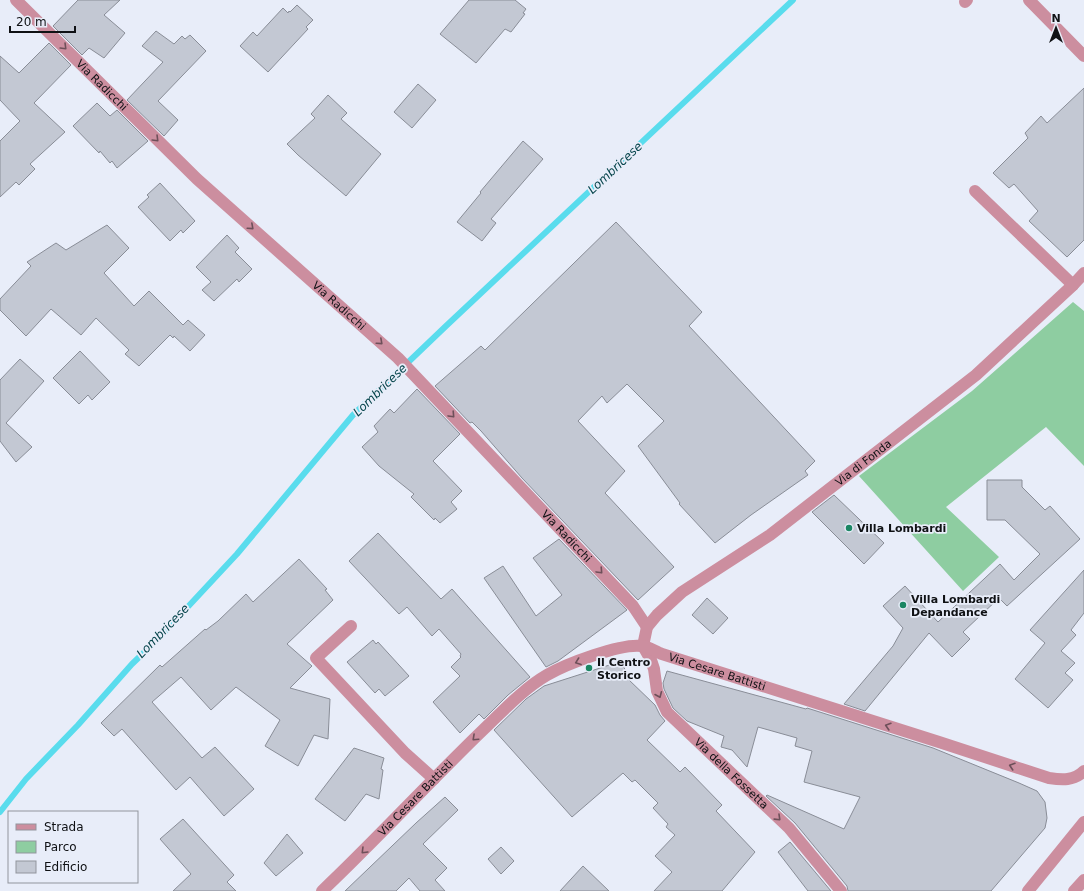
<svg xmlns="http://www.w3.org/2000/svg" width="1084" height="891" font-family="'DejaVu Sans',sans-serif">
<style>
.green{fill:#8ecda1}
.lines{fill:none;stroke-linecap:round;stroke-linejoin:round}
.stream{stroke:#59dced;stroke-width:6}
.building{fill:#c3c8d3;stroke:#898d97}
.street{stroke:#cc8e9f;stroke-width:12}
.oneway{stroke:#6e505a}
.poi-dot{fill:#1b8663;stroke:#e8edf9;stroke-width:1.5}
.labels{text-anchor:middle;stroke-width:3.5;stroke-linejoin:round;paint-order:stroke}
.street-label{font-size:11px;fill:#0f1114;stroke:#e8edf9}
.poi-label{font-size:11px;font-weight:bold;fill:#0f1114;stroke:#e8edf9;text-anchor:start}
.water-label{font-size:12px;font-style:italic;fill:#04434a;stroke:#e8edf9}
</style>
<rect width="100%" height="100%" fill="#e8edf9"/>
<path class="green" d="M 1073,302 L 1084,311 L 1084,466 L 1046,427 L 946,507 L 999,557 L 963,591 L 859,476 L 972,391 Z"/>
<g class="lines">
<path class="stream" d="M 0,812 L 26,779 L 78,725 L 132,664 L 157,640 L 237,554 L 353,415 L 446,326 L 793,0"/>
</g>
<path class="building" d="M 78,0 L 120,0 L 104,15 L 125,33 L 104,58 L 89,48 L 82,55 L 53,26 Z
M 469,0 L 515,0 L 526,9 L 523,13 L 525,14 L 511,32 L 505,29 L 476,63 L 440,34 Z
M 297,5 L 313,20 L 306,27 L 308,29 L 268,72 L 240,46 L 253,32 L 257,36 L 283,8 L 288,13 L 289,11 L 290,12 Z
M 156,31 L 174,44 L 182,36 L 185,39 L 190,35 L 206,51 L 158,101 L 178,120 L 164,136 L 127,100 L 163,62 L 142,46 Z
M 49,43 L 71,65 L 34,103 L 65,132 L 30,164 L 35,169 L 19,185 L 16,182 L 0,197 L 0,141 L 20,121 L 0,100 L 0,56 L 19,73 Z
M 418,84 L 436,100 L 412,128 L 394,112 Z
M 1084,88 L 1084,240 L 1067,257 L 1029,221 L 1038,211 L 1014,184 L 1009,188 L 993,173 L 1028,138 L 1025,133 L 1041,116 L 1047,123 Z
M 328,95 L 347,113 L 341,119 L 381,154 L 346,196 L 298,155 L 287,144 L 315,118 L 311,114 Z
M 97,103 L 110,116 L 117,110 L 148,141 L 117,168 L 112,161 L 110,163 L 100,151 L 99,153 L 73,126 Z
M 523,141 L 543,159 L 491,219 L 496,223 L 482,241 L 457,222 L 481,193 L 480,192 Z
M 160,183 L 195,221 L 183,233 L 181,230 L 170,241 L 138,207 L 149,197 L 147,195 Z
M 616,222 L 702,312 L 689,326 L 815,461 L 805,471 L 808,475 L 751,515 L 715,543 L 679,504 L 680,503 L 638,446 L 664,421 L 627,384 L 607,403 L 602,396 L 578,421 L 625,471 L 605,493 L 674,567 L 638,600 L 522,478 L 481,431 L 472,422 L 470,423 L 435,386 L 481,346 L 485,350 Z
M 107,225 L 129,248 L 104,273 L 134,306 L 149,291 L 183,325 L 188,320 L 205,335 L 190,351 L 174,336 L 173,338 L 170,335 L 139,366 L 125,354 L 129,350 L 96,318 L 81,335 L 51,309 L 26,336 L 0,310 L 0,299 L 31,266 L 27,262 L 56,243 L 66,250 Z
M 227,235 L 239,248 L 235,252 L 252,269 L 239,282 L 237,279 L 214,301 L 202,290 L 211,282 L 196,267 Z
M 80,351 L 110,382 L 92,400 L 88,395 L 79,404 L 53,378 Z
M 20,359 L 44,381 L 6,423 L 32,447 L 16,462 L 0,441 L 0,380 Z
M 417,389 L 460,434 L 433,461 L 462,491 L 451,502 L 457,509 L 440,523 L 435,518 L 434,520 L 411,497 L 414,494 L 379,466 L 362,447 L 378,432 L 374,426 L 390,409 L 394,413 Z
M 987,480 L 1022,480 L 1022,487 L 1045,510 L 1050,506 L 1080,539 L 1007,606 L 999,598 L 963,632 L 970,639 L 952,657 L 929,633 L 865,711 L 844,704 L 893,646 L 903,628 L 883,606 L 905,586 L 938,622 L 1000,564 L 1014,580 L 1040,554 L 1005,520 L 987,520 Z
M 834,495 L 884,543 L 864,564 L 812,512 Z
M 378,533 L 441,599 L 452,589 L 530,677 L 508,695 L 484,719 L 479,714 L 460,733 L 433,702 L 460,676 L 451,667 L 461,657 L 460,656 L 461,654 L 439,629 L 432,636 L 407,607 L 399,614 L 349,561 Z
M 559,539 L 627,610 L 558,661 L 546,667 L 484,578 L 503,566 L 536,616 L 562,595 L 533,558 Z
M 299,559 L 327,589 L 325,590 L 333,600 L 287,644 L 312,666 L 290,688 L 330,699 L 328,739 L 314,735 L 298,766 L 265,746 L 280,720 L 236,687 L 211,710 L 181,677 L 152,702 L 202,758 L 215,747 L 254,789 L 224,816 L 190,777 L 176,790 L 122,729 L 114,736 L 101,723 L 160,665 L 162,667 L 205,629 L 206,630 L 218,621 L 246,594 L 253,602 Z
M 1084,570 L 1084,613 L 1071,630 L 1076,635 L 1061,651 L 1075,663 L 1065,673 L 1073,680 L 1048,708 L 1015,679 L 1045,643 L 1030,630 Z
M 707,598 L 728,618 L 713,634 L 692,615 Z
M 373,640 L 376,644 L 378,642 L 409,676 L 385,696 L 379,689 L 375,693 L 347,662 Z
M 622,661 L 628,679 L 655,705 L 660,715 L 665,721 L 647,740 L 680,772 L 685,767 L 722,805 L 716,811 L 755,852 L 722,891 L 654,891 L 672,872 L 655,856 L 675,835 L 666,827 L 668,824 L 653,808 L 658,803 L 635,780 L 632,782 L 623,773 L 572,817 L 494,730 L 526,699 L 544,686 Z
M 667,671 L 806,709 L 807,708 L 933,748 L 1019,783 L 1037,791 L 1045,802 L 1047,818 L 1045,828 L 991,891 L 848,891 L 847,886 L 795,823 L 766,796 L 767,795 L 844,829 L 860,797 L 804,782 L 812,751 L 795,746 L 797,738 L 758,727 L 747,767 L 732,750 L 721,747 L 724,736 L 687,721 L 673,708 L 664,689 L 663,683 Z
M 354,748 L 384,758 L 381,769 L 383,770 L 379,799 L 366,794 L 345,821 L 315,799 Z
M 445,797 L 458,810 L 423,844 L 447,868 L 435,880 L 445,891 L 420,891 L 409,878 L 396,891 L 345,891 L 416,823 Z
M 183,819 L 234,875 L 227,882 L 236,891 L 173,891 L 191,874 L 160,839 Z
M 287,834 L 303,853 L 276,876 L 264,863 Z
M 790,842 L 831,891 L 808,891 L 778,852 Z
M 501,847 L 514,861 L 501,874 L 488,859 Z
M 583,866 L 609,891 L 560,891 Z"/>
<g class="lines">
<g class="street">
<path id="s1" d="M 16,0 L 197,179 L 398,358 L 633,606 L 647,627"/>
<path d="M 1029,0 L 1084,56"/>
<path d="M 965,2 L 967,0"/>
<path d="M 975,191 L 1073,285"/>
<path d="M 351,626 L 316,658 L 405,753 L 434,779"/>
<path id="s2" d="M 643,646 L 647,627 L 657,615 L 682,592 L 770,535 L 976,375 L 1073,285 L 1084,273"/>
<path id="s3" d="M 643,646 L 651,660 L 654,669 L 657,691 L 667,712 L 789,828 L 841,891"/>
<path id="s4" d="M 322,891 C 377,839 428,783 483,730 C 503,711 523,689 547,675 C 566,664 621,643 642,646 C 648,646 656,652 662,654 L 939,742 L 1049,778 C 1062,780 1074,781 1084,771"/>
<path d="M 1028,891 L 1084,822"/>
<path d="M 1074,891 L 1084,880"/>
</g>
</g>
<defs><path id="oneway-chevron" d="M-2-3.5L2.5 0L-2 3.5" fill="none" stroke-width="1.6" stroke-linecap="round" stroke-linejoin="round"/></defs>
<g class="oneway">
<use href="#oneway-chevron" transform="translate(64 47) rotate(45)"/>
<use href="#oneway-chevron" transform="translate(156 139) rotate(45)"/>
<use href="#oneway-chevron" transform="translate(251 227) rotate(42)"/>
<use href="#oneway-chevron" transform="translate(380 342) rotate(42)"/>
<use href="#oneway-chevron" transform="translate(452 415) rotate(47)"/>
<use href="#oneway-chevron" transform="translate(600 571) rotate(47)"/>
<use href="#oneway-chevron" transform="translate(578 662) rotate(160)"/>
<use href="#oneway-chevron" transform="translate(659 695) rotate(67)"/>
<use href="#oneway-chevron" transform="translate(888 726) rotate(-163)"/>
<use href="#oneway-chevron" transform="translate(475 738) rotate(137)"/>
<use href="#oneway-chevron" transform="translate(1012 766) rotate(-162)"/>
<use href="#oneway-chevron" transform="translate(778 818) rotate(44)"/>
<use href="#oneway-chevron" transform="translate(364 851) rotate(135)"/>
</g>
<g class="poi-dot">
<circle cx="849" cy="528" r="4"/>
<circle cx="903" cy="605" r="4"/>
<circle cx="589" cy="668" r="4"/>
</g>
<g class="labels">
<g class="street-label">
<text dy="4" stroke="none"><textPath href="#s1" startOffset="121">Via Radicchi</textPath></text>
<text dy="4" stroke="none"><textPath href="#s1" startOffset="445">Via Radicchi</textPath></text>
<text dy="4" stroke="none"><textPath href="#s2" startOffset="292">Via di Fonda</textPath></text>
<text dy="4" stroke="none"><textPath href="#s1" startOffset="769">Via Radicchi</textPath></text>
<text dy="4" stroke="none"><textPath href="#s4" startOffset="492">Via Cesare Battisti</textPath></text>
<text dy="4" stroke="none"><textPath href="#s3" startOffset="160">Via della Fossetta</textPath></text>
<text dy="4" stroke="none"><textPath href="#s4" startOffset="132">Via Cesare Battisti</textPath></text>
</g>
<g class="poi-label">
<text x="857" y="532">Villa Lombardi</text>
<text x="911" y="603">Villa Lombardi<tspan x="911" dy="13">Depandance</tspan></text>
<text x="597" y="666">Il Centro<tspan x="597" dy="13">Storico</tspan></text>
</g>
<g class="water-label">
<text transform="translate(615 168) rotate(-43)" y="4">Lombricese</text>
<text transform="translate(380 390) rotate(-44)" y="4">Lombricese</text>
<text transform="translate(163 631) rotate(-46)" y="4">Lombricese</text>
</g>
</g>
<rect x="8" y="811" width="130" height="72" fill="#e8edf9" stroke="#91959d"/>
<rect x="16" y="824" width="20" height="6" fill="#cc8e9f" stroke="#91959d"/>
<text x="44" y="831" font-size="12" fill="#0f1114">Strada</text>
<rect x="16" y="841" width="20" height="12" fill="#8ecda1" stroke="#91959d"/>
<text x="44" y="851" font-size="12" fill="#0f1114">Parco</text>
<rect x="16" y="861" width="20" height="12" fill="#c3c8d3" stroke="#91959d"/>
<text x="44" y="871" font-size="12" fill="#0f1114">Edificio</text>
<g transform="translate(1056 28)" stroke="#e8edf9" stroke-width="3" paint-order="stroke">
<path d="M0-3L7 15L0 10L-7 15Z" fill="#0f1114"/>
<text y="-6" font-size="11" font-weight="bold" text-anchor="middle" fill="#0f1114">N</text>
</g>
<path d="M10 26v6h65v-6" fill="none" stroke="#0f1114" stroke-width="2"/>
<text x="16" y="26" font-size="12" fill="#0f1114" stroke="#e8edf9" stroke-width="3" paint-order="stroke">20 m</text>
</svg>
